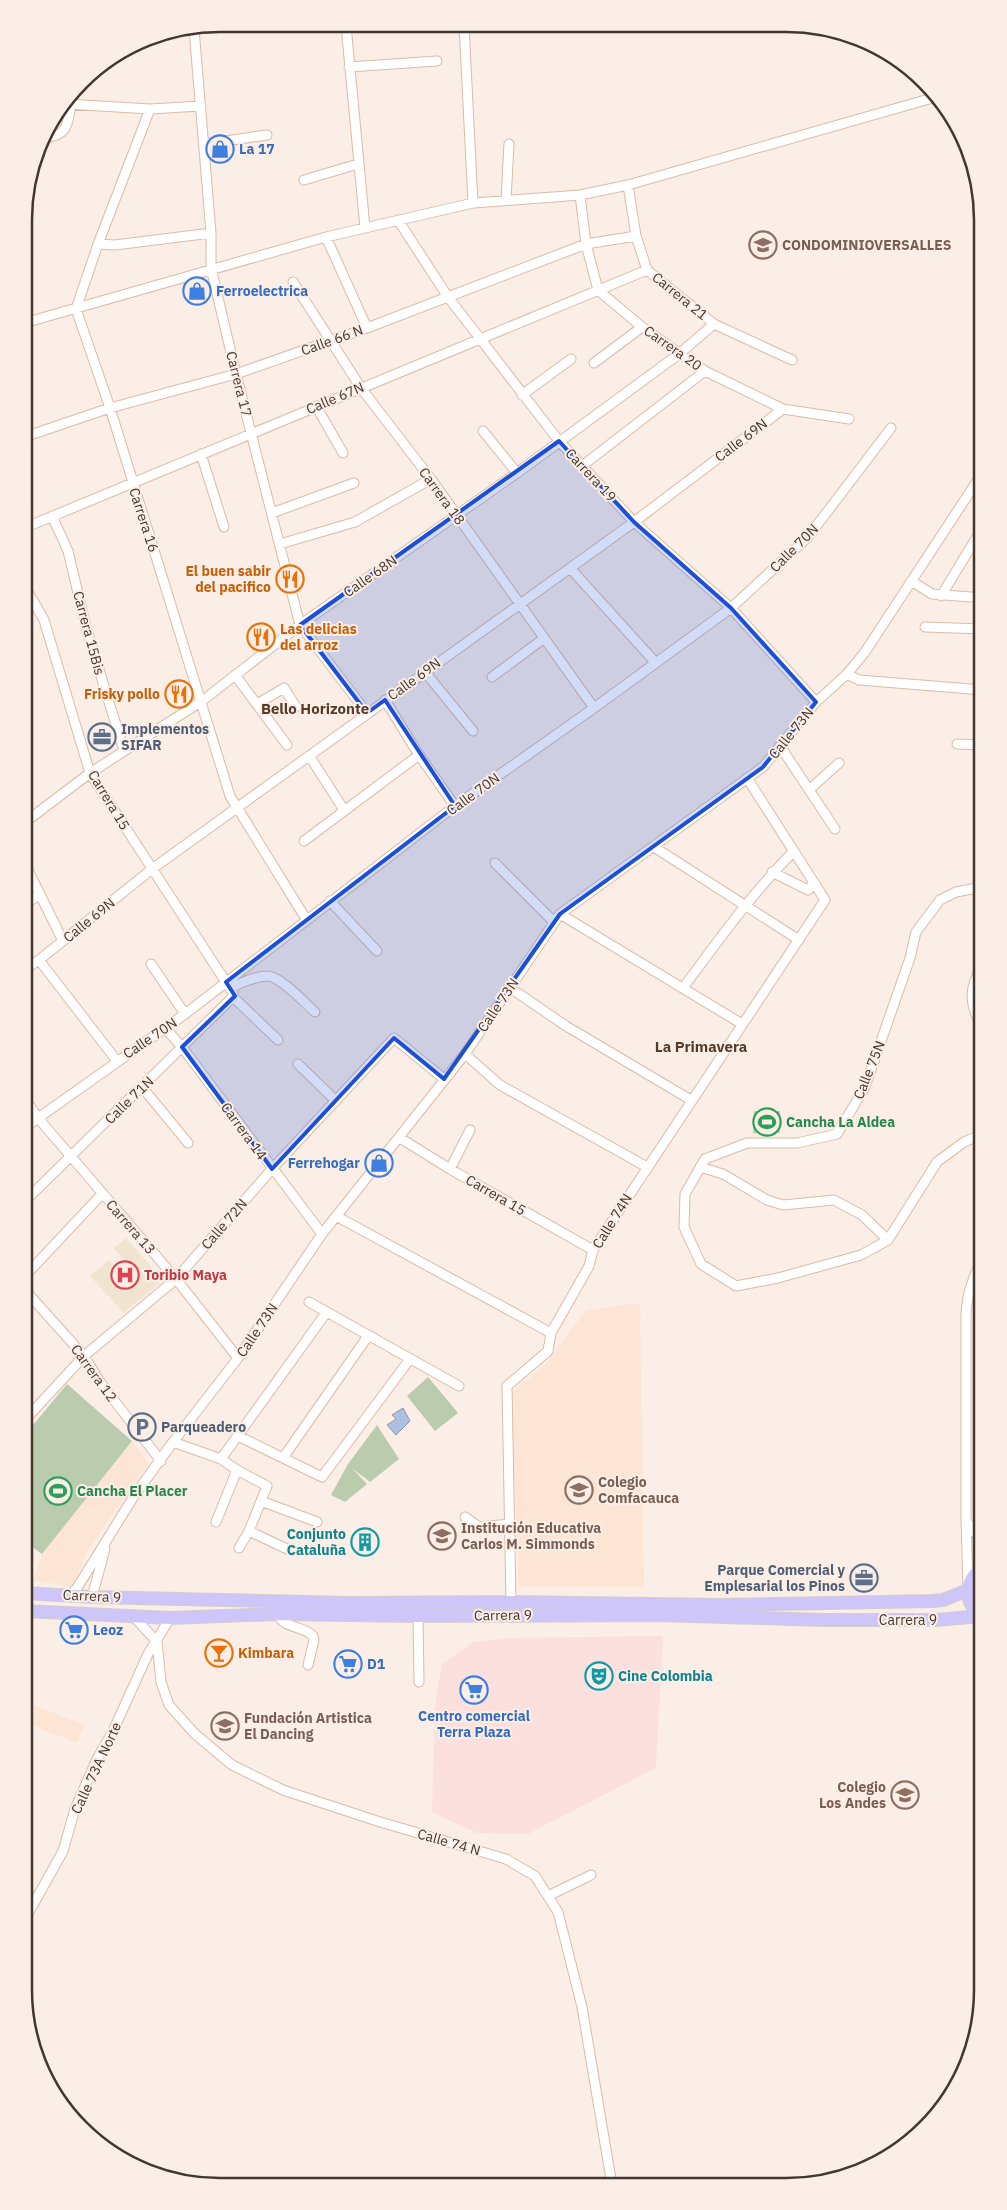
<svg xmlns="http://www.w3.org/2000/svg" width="1007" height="2210" font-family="'IBM Plex Sans',sans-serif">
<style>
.commercial{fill:#fbe0de}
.built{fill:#fce5d5}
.medical{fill:#f1e5d1}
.green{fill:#bacbae}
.water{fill:#adc0e1;stroke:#8d97ac}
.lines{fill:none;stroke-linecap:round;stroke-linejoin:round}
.street-casing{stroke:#dabca7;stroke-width:11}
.primary-casing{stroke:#d2cfcd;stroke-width:14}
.street{stroke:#fff;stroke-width:9}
.primary{stroke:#cec5f8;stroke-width:12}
.marked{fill:#1d4ed8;fill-opacity:0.2;stroke:#1d4ed8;stroke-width:4;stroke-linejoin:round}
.labels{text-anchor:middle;stroke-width:4;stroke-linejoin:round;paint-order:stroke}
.shop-label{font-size:14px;font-weight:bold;fill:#366cbe;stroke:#fbeee6;text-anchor:start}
.education-label{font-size:14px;font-weight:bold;fill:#785e54;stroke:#fbeee6;text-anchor:start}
.street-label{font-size:14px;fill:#43372f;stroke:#fbeee6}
.food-label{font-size:14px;font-weight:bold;fill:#c56008;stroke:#fbeee6;text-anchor:end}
.service-label{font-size:14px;font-weight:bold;fill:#4e5e75;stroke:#fbeee6;text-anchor:start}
.leisure-label{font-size:14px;font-weight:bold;fill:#27864d;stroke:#fbeee6;text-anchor:start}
.health-label{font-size:14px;font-weight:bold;fill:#be3a42;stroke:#fbeee6;text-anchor:start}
.culture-label{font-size:14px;font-weight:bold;fill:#0d838f;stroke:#fbeee6;text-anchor:end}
.neighbourhood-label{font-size:15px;font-weight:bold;fill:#553c2a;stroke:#fbeee6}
.rim{fill:none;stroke:#43372f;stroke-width:2.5}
</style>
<rect width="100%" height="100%" fill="#fbeee6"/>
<path class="commercial" d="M 663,1636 L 656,1768 L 528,1834 L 477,1833 L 432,1812 L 435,1704 L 442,1664 L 473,1642 L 509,1638 Z"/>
<path class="built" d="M 640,1303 L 644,1587 L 519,1587 L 511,1393 L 545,1365 L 586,1310 Z
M 132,1441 L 149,1463 L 102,1529 L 86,1554 L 73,1587 L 33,1580 L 42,1554 Z
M 24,1701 L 84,1725 L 77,1743 L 24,1722 Z"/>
<path class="medical" d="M 126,1238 L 163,1280 L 124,1313 L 90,1276 L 109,1260 L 121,1273 L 129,1267 L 114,1248 Z"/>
<path class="green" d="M 754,1111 L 780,1111 L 780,1133 L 753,1133 Z
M 428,1377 L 458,1413 L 435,1431 L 407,1396 Z
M 67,1384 L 132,1441 L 42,1554 L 24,1541 L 24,1436 Z
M 377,1425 L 399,1459 L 370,1482 L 352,1468 L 367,1484 L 345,1502 L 331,1495 L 348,1464 Z"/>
<path class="water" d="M 403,1408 L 410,1421 L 396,1435 L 387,1425 L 396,1419 L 392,1415 Z"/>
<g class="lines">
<g class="street-casing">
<path id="street" d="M 346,25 L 365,228
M 464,25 L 473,203
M 194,29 L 211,233 L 211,268 L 236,374 L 300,625 L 367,713
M 349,67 L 437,61
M 67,104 L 150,109 L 201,106
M 150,109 L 98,244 L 76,309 L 110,408 L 230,796 L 306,919
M 43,138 C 68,136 67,126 71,104
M 204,144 L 267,135
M 304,180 L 358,164
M 628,185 L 636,236 L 647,270 L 714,324 L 792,360
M 580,195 L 586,244 L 598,290 L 642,327 L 705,371 L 783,409 L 849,419
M 506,200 L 509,144
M 398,220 L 448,297 L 559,441 L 634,522 L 731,608 L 816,702
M 326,237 L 367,328
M 98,244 L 115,245 L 211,233
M 293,282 L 361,388 L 431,479 L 594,708
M 24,323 L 326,237 L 473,203 L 580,195 L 628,185 L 936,97
M 594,363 L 642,327
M 522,395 L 571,359
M 316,406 L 343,453
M 483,431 L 517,473
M 24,437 L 110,408 L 236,374 L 367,328 L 586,244 L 636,236
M 201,454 L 224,527
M 582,466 L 705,371
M 272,513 L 354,483
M 52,516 L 68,551 L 86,627 L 124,751
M 24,528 L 647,270
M 280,544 L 355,522 L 431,479
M 570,568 L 655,662
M 913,582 L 932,594 L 983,598
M 24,585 L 44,620 L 90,773 L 233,993 L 233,997
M 941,596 L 983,527
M 925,627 L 983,629
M 425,672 L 473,731
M 847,674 L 859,680 L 983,690
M 235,675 L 287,745
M 492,677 L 543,639
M 385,700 L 419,755 L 455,806
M 257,704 L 284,688 L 296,707
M 24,737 L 28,821
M 957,744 L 983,745
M 780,746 L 835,829
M 310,757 L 344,810
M 809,790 L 839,763
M 24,823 L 90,773 L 202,701 L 300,625 L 517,473 L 679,354 L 714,324
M 304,841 L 419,755
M 654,847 L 799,940
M 24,862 L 63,941
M 495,863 L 554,922
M 772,872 L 808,890 L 814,883
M 330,901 L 377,951
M 24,904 L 40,895
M 560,914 L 742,1024
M 39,960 L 117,1061
M 151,964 L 185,1014
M 24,970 L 39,960 L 152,869 L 634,522 L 783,409
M 509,987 L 566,1026 L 691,1100
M 230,988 C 241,983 255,976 268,976 C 281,977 305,1003 315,1012
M 683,988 C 718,941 752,893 794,851
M 233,997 L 278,1040
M 165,1028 L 182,1047 L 322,1234
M 983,1028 C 969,1006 968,987 983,965
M 465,1054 L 500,1085 L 647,1167
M 298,1064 L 336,1101
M 142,1087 L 188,1143
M 24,1097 L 38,1118 L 176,1279 L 238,1358
M 24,1128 L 185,1014 L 455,806 L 594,708 L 731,608 L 808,537 L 891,428
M 983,1134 L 964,1142 L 937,1162 L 888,1240 L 861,1255 L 778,1278 L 736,1286 L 701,1264 L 684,1227 L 685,1194 L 705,1159 L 747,1143 L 797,1143 L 837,1134 L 865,1087 L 910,958 L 916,932 L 940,900 L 956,892 L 977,888 L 983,889
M 400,1138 L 450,1169 L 593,1250
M 700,1167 L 723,1174 L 767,1200 L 783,1205 L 834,1200 L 862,1215 L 888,1240
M 450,1169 L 470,1130
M 24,1202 L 233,997
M 336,1216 L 551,1333
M 24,1277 L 102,1194
M 24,1289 L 84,1356 L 100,1382 L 161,1461
M 309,1302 L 459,1386
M 24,1421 L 84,1356 L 176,1279 L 272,1169 L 394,1038 L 444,1079
M 238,1436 L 322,1477 L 410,1359
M 173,1442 L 221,1459 L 237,1470 L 267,1486 L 249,1531 L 239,1548
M 283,1458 L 368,1336
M 221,1459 L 326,1313
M 261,1501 L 317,1522
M 465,1517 L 479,1527 L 510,1524
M 966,1520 L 983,1544
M 216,1522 L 237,1470
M 249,1531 L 287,1549
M 968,1585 L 966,1520 L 966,1314 C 967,1292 974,1276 983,1257
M 70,1595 L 77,1588 L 134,1496 L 173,1442 L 238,1358 L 322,1234 L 465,1054 L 560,914 L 763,767 L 816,702 L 847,674 L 865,652 L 983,472
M 92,1597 L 105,1549
M 511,1602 L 507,1386 L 548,1351 L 551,1333 L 589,1266 L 593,1250 L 825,900 L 747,778
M 278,1614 C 283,1629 303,1625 313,1636 L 314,1640 L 308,1665
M 418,1616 L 419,1682
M 135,1618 L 157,1642 L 161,1682 L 169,1705 L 195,1734 L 232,1765 L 283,1790 L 377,1821 L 506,1859 L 535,1876 L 558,1912 L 582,2007 L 612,2185
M 24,1632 L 29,1611
M 983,1780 L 983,1750
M 548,1896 L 591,1875
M 24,1921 L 63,1851 L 75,1809 L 97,1759 L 113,1731 L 148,1654 L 170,1618"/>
</g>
<g class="primary-casing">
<path id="primary" d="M 24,1593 L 92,1597 L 348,1603 L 511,1602 L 721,1605 L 933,1601 L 943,1600 L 968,1590
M 24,1611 L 170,1618 L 278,1614 L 418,1616 L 659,1615 L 824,1620 L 935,1620 L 982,1616
M 983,1617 C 962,1601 964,1582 983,1566"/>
</g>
<use href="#street" class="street"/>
<use href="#primary" class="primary"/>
</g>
<path class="marked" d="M 559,441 L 634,522 L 731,608 L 816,702 L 763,767 L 560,914 L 444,1079 L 394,1038 L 272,1169 L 182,1047 L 235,996 L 226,982 L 455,806 L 385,700 L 367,713 L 300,625 Z"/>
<defs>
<g id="shop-ring" transform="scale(1.4375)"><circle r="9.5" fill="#fbeee6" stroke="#3f7fe0" stroke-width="1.5"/><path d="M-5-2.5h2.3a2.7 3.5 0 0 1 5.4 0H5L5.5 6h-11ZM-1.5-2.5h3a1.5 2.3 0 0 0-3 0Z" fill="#3f7fe0"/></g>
<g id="school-ring" transform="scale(1.4375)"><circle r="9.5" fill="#fbeee6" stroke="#8d6e63" stroke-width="1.5"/><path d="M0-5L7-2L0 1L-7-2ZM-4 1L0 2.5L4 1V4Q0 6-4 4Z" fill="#8d6e63"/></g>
<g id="restaurant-ring" transform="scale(1.4375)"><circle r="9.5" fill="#fbeee6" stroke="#e8710a" stroke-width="1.5"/><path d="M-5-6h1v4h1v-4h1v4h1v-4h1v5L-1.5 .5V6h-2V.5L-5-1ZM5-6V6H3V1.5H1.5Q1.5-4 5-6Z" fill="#e8710a"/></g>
<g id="office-ring" transform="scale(1.4375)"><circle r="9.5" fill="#fbeee6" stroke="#5c6f8a" stroke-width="1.5"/><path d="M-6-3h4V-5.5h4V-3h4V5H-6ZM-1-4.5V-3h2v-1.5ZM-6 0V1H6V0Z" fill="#5c6f8a"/></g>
<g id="stadium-ring" transform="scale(1.4375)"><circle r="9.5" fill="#fbeee6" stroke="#2e9e5b" stroke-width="1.5"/><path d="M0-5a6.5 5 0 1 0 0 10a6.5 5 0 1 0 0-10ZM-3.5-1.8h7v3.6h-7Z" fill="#2e9e5b"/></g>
<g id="hospital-ring" transform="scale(1.4375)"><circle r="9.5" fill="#fbeee6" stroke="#e0444e" stroke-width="1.5"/><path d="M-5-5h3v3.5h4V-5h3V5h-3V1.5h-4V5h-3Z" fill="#e0444e"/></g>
<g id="parking-ring" transform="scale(1.4375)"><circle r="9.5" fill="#fbeee6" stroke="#5c6f8a" stroke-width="1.5"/><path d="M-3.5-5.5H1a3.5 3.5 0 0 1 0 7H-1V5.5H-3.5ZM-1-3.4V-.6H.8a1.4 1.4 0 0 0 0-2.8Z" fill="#5c6f8a"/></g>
<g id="building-ring" transform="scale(1.4375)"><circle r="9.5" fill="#fbeee6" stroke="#0f9aa8" stroke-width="1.5"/><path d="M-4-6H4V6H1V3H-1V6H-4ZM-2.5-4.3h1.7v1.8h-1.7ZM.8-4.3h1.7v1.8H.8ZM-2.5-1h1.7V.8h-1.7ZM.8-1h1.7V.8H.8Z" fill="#0f9aa8"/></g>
<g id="supermarket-ring" transform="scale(1.4375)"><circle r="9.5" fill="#fbeee6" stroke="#3f7fe0" stroke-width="1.5"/><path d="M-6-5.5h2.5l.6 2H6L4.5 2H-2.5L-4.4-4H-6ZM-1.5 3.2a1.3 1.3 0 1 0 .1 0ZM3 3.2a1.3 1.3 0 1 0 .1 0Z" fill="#3f7fe0"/></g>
<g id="bar-ring" transform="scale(1.4375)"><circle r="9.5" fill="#fbeee6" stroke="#e8710a" stroke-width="1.5"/><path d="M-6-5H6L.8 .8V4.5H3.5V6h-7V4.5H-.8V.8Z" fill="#e8710a"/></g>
<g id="theatre-ring" transform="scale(1.4375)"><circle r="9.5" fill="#fbeee6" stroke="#0f9aa8" stroke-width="1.5"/><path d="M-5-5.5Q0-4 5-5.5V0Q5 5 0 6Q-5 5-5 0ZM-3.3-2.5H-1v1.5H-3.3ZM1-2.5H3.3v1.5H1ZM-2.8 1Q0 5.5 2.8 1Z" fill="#0f9aa8"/></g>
</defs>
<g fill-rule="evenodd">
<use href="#shop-ring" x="220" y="149"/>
<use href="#school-ring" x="763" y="245"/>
<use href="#shop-ring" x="197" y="291"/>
<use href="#restaurant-ring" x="290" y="579"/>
<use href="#restaurant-ring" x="261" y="637"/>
<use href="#restaurant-ring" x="179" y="694"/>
<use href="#office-ring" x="102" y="737"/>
<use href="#stadium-ring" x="767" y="1122"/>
<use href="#shop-ring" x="379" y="1163"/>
<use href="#hospital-ring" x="125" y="1275"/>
<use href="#parking-ring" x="142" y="1427"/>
<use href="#school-ring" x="579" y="1490"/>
<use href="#stadium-ring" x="58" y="1491"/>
<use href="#school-ring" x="442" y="1536"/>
<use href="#building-ring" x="365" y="1542"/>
<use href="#office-ring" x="864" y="1578"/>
<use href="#supermarket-ring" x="74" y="1630"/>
<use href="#bar-ring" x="219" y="1653"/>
<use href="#supermarket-ring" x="348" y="1664"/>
<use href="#theatre-ring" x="599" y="1676"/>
<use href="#supermarket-ring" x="474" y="1690"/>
<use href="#school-ring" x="225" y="1726"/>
<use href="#school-ring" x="905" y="1795"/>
</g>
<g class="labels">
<g class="shop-label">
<text x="239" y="154">La 17</text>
<text x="216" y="296">Ferroelectrica</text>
<text x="360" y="1168" text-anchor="end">Ferrehogar</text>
<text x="93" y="1635">Leoz</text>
<text x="367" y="1669">D1</text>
<text x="474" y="1721" text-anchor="middle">Centro comercial<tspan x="474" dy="16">Terra Plaza</tspan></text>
</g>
<g class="education-label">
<text x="782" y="250">CONDOMINIOVERSALLES</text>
<text x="598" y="1487">Colegio<tspan x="598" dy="16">Comfacauca</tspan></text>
<text x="461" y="1533">Institución Educativa<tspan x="461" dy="16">Carlos M. Simmonds</tspan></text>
<text x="244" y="1723">Fundación Artistica<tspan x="244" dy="16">El Dancing</tspan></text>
<text x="886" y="1792" text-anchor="end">Colegio<tspan x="886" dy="16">Los Andes</tspan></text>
</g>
<g class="street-label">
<text transform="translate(680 296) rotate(39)" y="5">Carrera 21</text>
<text transform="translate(332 340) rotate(-20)" y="5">Calle 66 N</text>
<text transform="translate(673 348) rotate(35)" y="5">Carrera 20</text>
<text transform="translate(239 384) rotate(76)" y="5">Carrera 17</text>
<text transform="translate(335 398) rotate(-23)" y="5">Calle 67N</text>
<text transform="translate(741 440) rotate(-37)" y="5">Calle 69N</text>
<text transform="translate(591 475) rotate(47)" y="5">Carrera 19</text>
<text transform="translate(442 496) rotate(54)" y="5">Carrera 18</text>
<text transform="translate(144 520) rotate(72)" y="5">Carrera 16</text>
<text transform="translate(794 548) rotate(-45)" y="5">Calle 70N</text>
<text transform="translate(370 576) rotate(-35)" y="5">Calle 68N</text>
<text transform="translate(89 633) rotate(75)" y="5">Carrera 15Bis</text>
<text transform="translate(414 679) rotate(-36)" y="5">Calle 69N</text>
<text transform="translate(791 733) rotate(-51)" y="5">Calle 73N</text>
<text transform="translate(473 794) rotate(-36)" y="5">Calle 70N</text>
<text transform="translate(109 800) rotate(59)" y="5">Carrera 15</text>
<text transform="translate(89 920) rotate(-39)" y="5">Calle 69N</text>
<text transform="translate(498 1005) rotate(-56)" y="5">Calle 73N</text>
<text transform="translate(150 1038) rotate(-34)" y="5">Calle 70N</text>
<text transform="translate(869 1070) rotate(-68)" y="5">Calle 75N</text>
<text transform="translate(129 1100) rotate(-44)" y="5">Calle 71N</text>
<text transform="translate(244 1131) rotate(54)" y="5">Carrera 14</text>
<text transform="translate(496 1195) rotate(30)" y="5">Carrera 15</text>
<text transform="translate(612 1221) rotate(-58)" y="5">Calle 74N</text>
<text transform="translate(224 1224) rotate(-49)" y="5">Calle 72N</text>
<text transform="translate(131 1227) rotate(49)" y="5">Carrera 13</text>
<text transform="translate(257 1330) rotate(-56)" y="5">Calle 73N</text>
<text transform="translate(94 1373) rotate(54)" y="5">Carrera 12</text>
<text transform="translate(92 1596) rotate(3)" y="5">Carrera 9</text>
<text transform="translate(503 1615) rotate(-1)" y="5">Carrera 9</text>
<text x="908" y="1625">Carrera 9</text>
<text transform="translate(96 1768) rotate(-65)" y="5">Calle 73A Norte</text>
<text transform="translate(449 1842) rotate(16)" y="5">Calle 74 N</text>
</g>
<g class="food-label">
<text x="271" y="576">El buen sabir<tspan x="271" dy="16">del pacifico</tspan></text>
<text x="280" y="634" text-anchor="start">Las delicias<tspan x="280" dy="16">del arroz</tspan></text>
<text x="160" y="699">Frisky pollo</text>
<text x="238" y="1658" text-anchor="start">Kimbara</text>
</g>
<g class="service-label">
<text x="121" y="734">Implementos<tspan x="121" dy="16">SIFAR</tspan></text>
<text x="161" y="1432">Parqueadero</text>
<text x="845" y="1575" text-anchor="end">Parque Comercial y<tspan x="845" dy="16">Emplesarial los Pinos</tspan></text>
</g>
<g class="leisure-label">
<text x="786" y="1127">Cancha La Aldea</text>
<text x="77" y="1496">Cancha El Placer</text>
</g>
<g class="health-label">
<text x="144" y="1280">Toribio Maya</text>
</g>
<g class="culture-label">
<text x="346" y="1539">Conjunto<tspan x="346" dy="16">Cataluña</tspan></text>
<text x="618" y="1681" text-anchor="start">Cine Colombia</text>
</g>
<g class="neighbourhood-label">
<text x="315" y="714">Bello Horizonte</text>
<text x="701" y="1052">La Primavera</text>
</g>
</g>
<path d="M0 0H1007V2210H0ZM220 32H786A188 188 0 0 1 974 220V1990A188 188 0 0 1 786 2178H220A188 188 0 0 1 32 1990V220A188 188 0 0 1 220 32Z" fill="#fbeee6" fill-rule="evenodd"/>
<path class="rim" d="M220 32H786A188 188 0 0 1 974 220V1990A188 188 0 0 1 786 2178H220A188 188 0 0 1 32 1990V220A188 188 0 0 1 220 32Z"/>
</svg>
